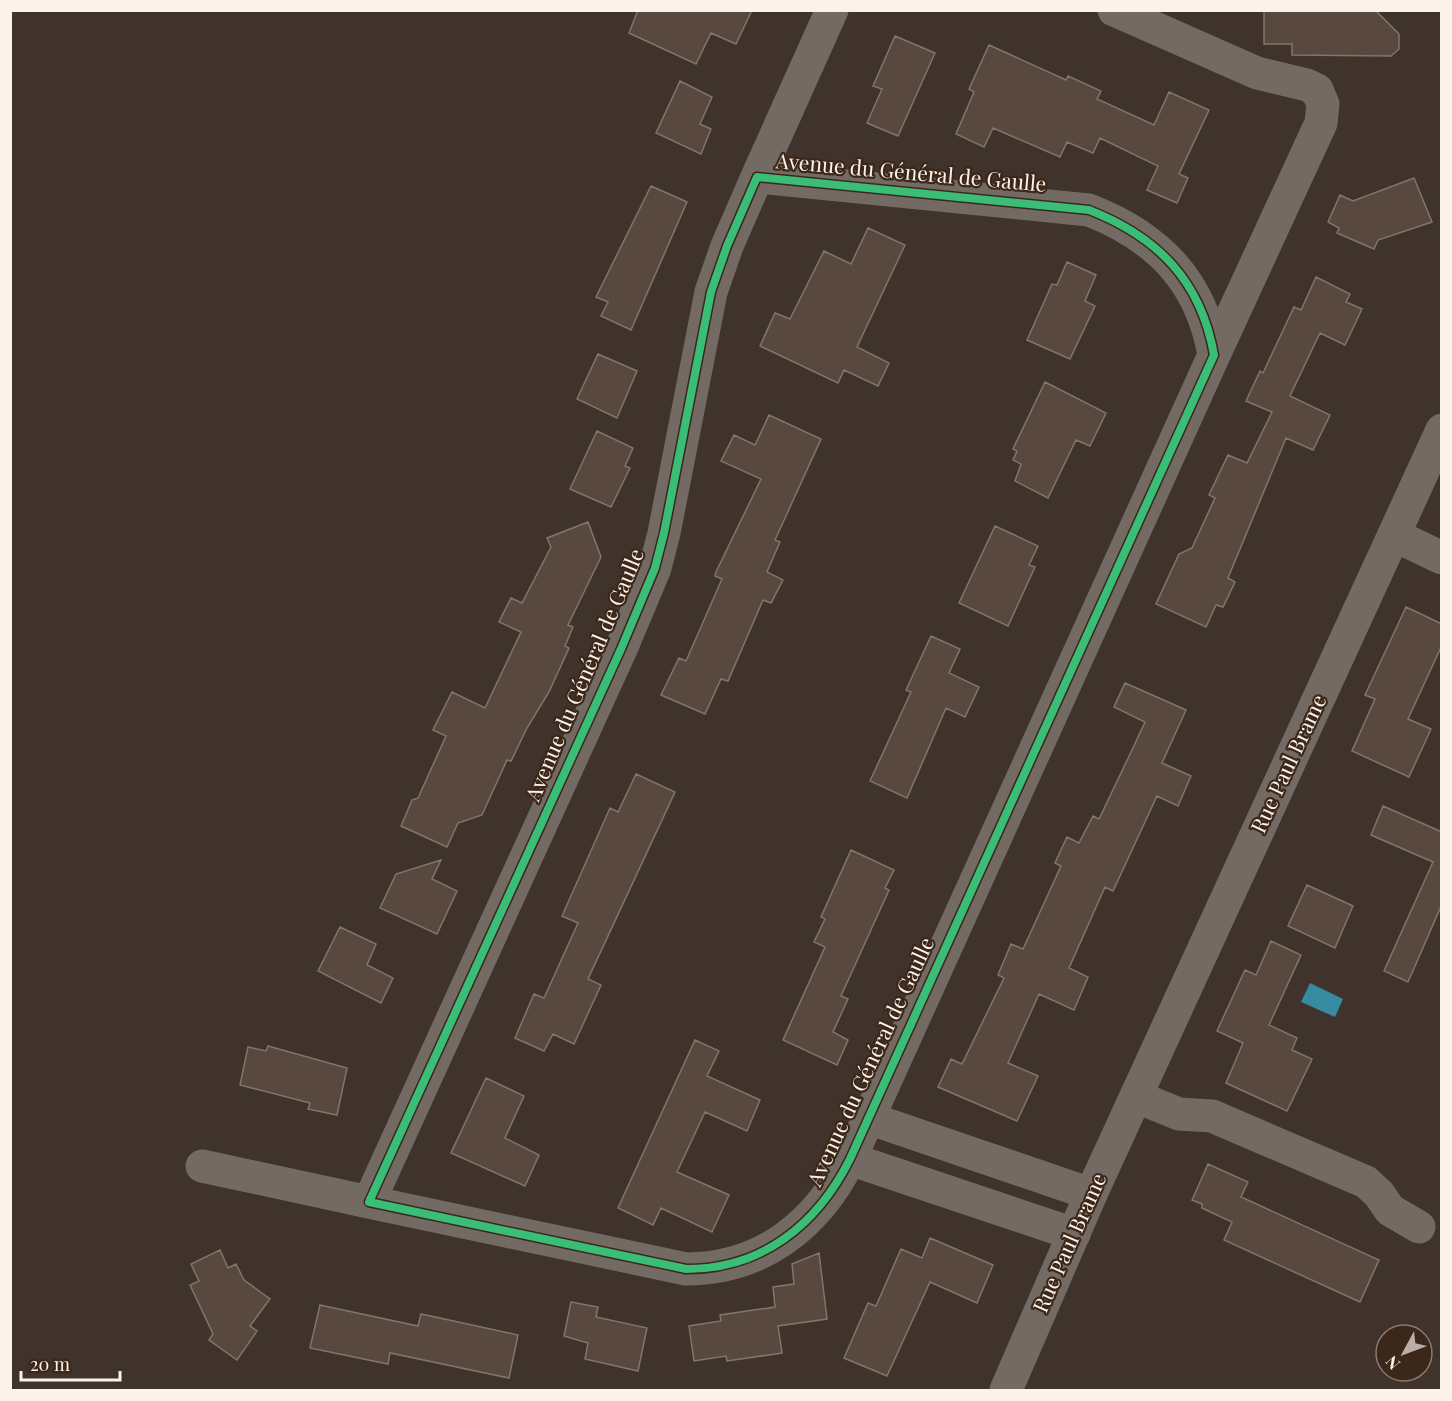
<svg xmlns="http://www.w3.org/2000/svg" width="1452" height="1401" font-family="'Playfair Display',serif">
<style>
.water{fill:#378a9f}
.building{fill:#58483d;stroke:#80766f;stroke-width:1.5}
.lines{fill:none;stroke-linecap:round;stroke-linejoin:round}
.minor{stroke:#736a63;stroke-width:33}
.tertiary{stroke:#736a63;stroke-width:33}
.cycleway-casing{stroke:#3c281a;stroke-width:11}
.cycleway{stroke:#3abd76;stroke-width:8}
.labels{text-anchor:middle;stroke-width:4.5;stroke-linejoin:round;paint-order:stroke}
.street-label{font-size:21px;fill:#fdf2eb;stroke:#3c281a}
</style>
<rect width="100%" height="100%" fill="#3f332b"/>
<path class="water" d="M 1310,983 L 1343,999 L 1335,1017 L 1301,1002 Z"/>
<path class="building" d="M 638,10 L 752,10 L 736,44 L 711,33 L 696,64 L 629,33 Z
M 1264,10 L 1375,10 L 1399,34 L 1399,49 L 1391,56 L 1292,55 L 1292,44 L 1264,44 Z
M 895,36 L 935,53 L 898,136 L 867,123 L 882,89 L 873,86 Z
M 989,45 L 1066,80 L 1068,76 L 1101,91 L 1097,99 L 1154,125 L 1169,92 L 1209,110 L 1179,174 L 1188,178 L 1177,203 L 1147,190 L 1158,166 L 1100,138 L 1093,153 L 1067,142 L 1060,157 L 993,128 L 984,147 L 956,134 L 974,92 L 969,89 Z
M 680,81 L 712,97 L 700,124 L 711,129 L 701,154 L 656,133 Z
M 1414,178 L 1432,222 L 1378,240 L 1374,249 L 1337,233 L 1339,228 L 1328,222 L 1340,195 L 1353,201 Z
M 651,186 L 687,202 L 631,330 L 601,316 L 608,302 L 596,297 Z
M 868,228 L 905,245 L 857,347 L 889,363 L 878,386 L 844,370 L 838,383 L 760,346 L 775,313 L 790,319 L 824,251 L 851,264 Z
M 1067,262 L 1096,275 L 1085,301 L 1095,306 L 1070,359 L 1027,340 L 1052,284 L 1057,285 Z
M 1316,277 L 1350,294 L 1346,302 L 1362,309 L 1345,345 L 1320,333 L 1290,396 L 1330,415 L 1313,450 L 1286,438 L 1228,578 L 1235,582 L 1223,607 L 1216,605 L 1206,627 L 1156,604 L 1179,554 L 1192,548 L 1215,498 L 1209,495 L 1228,455 L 1247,463 L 1272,412 L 1246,401 L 1260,371 L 1263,373 L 1294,307 L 1301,310 Z
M 598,354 L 637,371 L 617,418 L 577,399 Z
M 1045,382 L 1106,413 L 1090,446 L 1076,440 L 1048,498 L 1015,481 L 1021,464 L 1013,460 L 1017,451 L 1013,449 Z
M 769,415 L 821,439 L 775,540 L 780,542 L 767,572 L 783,580 L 771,603 L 763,600 L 728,681 L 721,679 L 705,714 L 661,695 L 679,658 L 686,661 L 722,579 L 715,576 L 716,572 L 761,479 L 721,461 L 734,435 L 755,445 Z
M 597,431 L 633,448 L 625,466 L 630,468 L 611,507 L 570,489 Z
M 588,522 L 601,557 L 568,625 L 573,627 L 565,646 L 569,648 L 549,692 L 527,728 L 511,761 L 507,760 L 482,815 L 458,823 L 447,847 L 401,826 L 412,800 L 418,798 L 446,736 L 433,730 L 452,692 L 485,708 L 521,632 L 499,622 L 511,598 L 522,603 L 551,547 L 547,538 Z
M 995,526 L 1038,546 L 1029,565 L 1035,567 L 1008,626 L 959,603 Z
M 1406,607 L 1442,624 L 1442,645 L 1408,719 L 1431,729 L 1409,777 L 1352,751 L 1375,699 L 1365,695 Z
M 931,636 L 960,649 L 949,673 L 979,687 L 965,717 L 946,708 L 907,798 L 870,781 L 911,692 L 906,690 Z
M 1125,683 L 1186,710 L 1162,763 L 1191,776 L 1178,806 L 1157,796 L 1113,891 L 1105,887 L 1069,968 L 1088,977 L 1074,1010 L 1039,994 L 1008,1063 L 1038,1076 L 1017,1121 L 938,1087 L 951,1059 L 962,1064 L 1004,978 L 998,975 L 1011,944 L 1023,949 L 1061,866 L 1055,863 L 1067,837 L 1079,843 L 1093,816 L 1099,819 L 1132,750 L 1145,722 L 1114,707 Z
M 636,774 L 675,792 L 588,979 L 601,985 L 574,1044 L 553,1034 L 544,1051 L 515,1038 L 534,994 L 544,998 L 578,923 L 562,916 L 610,808 L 618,812 Z
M 1383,806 L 1442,832 L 1442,904 L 1408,982 L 1384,971 L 1433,862 L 1371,835 Z
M 851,850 L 894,870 L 885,888 L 889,890 L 841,996 L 848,999 L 833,1032 L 848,1040 L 837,1065 L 783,1040 L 825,947 L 814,942 L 825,919 L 821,917 Z
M 441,860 L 432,879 L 457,891 L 437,934 L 380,908 L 396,874 Z
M 1307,885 L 1353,906 L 1335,948 L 1288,926 Z
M 340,927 L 376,944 L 367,965 L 393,978 L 381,1003 L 318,971 Z
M 1271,941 L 1301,955 L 1269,1025 L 1297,1038 L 1292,1050 L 1312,1059 L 1287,1111 L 1226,1083 L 1243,1043 L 1217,1031 L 1245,970 L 1256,975 Z
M 695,1040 L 719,1051 L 707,1076 L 760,1100 L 747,1131 L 705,1112 L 677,1172 L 729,1195 L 712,1232 L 661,1208 L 653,1225 L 618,1208 Z
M 268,1046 L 347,1068 L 337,1115 L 308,1109 L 310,1103 L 240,1085 L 248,1047 L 266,1051 Z
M 486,1078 L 524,1096 L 505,1138 L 539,1155 L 525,1186 L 451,1153 Z
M 1208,1164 L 1248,1182 L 1241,1197 L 1379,1260 L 1360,1302 L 1224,1240 L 1232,1222 L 1202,1208 L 1202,1204 L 1192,1200 Z
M 930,1238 L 993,1265 L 977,1303 L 930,1282 L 887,1376 L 844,1358 L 868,1303 L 876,1306 L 901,1249 L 922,1258 Z
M 220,1250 L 228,1268 L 236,1264 L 244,1280 L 270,1299 L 250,1326 L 257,1331 L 237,1360 L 209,1340 L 213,1334 L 190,1285 L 199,1281 L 191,1264 Z
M 819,1253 L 827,1319 L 778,1326 L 782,1353 L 727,1361 L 726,1356 L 694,1361 L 689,1326 L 721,1321 L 720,1315 L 775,1307 L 773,1287 L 794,1284 L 792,1264 Z
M 571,1302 L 598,1307 L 596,1317 L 647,1328 L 638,1371 L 585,1359 L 588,1343 L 564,1336 Z
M 320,1305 L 418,1326 L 421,1314 L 518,1335 L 509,1378 L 390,1353 L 388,1364 L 310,1348 Z"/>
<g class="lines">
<path class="minor" d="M 1114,10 L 1257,73 L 1307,85 L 1317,90 L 1323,104 L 1321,123 L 1214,355
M 757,177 L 1089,210 C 1158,237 1201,281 1214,355 L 850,1159 C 817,1225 762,1269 686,1269 L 369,1202 L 621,649 L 655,568 L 664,533 L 711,292 L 727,246 Z
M 757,177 L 832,10
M 1394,535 L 1442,558
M 1137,1097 L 1179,1114 L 1212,1116 L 1366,1182 L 1379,1194 L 1390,1210 L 1419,1227
M 868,1118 L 1091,1194
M 850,1159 L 1074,1234
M 202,1166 L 369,1202"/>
<path class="tertiary" d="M 1006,1390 L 1091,1194 L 1442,430"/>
<g class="cycleway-casing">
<path id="cycleway" d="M 757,177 L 1089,210 C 1158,237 1201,281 1214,355 L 850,1159 C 817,1225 762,1269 686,1269 L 369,1202 L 621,649 L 655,568 L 664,533 L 711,292 L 727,246 Z"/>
</g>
<use href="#cycleway" class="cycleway"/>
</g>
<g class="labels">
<g class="street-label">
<text transform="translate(911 173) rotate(5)" y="7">Avenue du Général de Gaulle</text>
<text transform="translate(585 675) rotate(-67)" y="7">Avenue du Général de Gaulle</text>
<text transform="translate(1289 764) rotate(-65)" y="7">Rue Paul Brame</text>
<text transform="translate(871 1062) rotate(-65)" y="7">Avenue du Général de Gaulle</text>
<text transform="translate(1070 1243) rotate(-66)" y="7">Rue Paul Brame</text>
</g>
</g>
<rect width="1452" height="1401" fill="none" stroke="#fdf2eb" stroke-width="24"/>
<g transform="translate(1404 1353) rotate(229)"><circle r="28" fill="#3c281a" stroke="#89796e" stroke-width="1.5"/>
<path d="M0-4.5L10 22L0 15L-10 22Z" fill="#baafa8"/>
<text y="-9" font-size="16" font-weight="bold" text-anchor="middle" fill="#fdf2eb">N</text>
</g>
<path d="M21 1371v9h99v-9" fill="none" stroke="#fdf2eb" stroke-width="3"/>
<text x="30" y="1371" font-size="18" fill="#fdf2eb" stroke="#3c281a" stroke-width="4.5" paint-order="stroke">20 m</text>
</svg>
